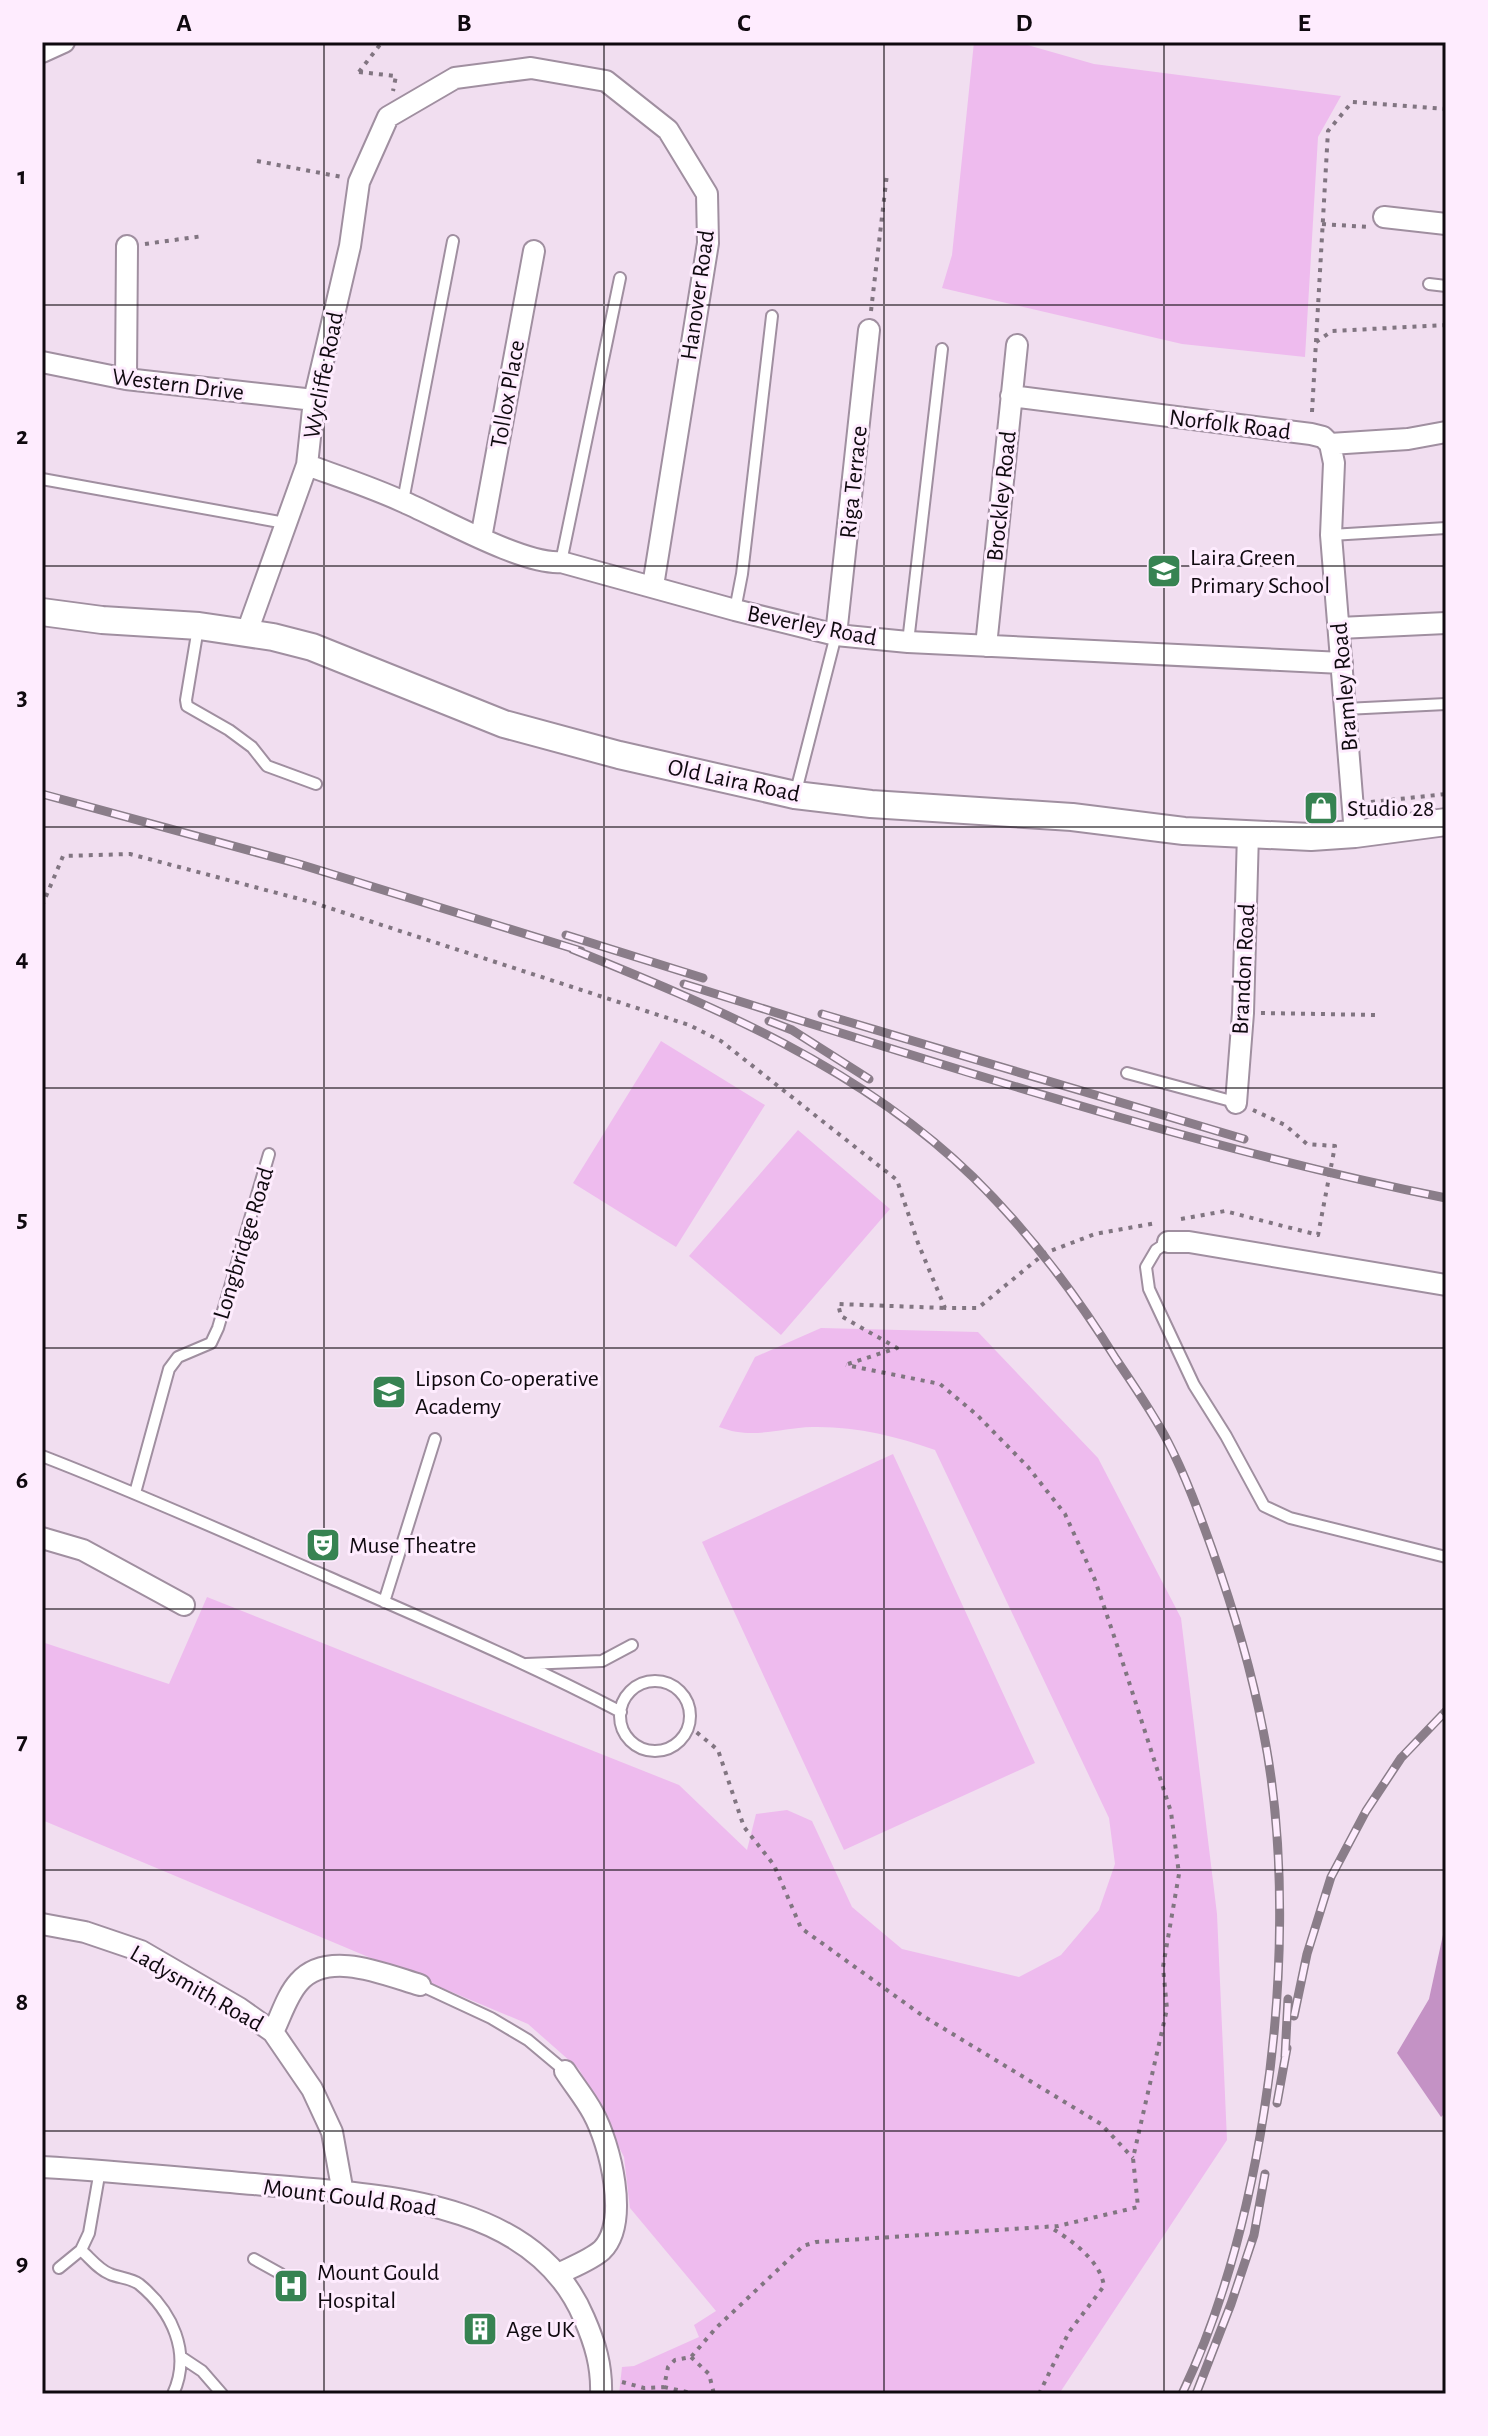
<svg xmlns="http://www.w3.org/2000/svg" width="1488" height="2436" font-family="'Alegreya Sans',sans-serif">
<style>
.green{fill:#ebe}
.water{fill:#c492c5}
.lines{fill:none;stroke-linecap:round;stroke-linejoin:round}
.service-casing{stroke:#a08fa0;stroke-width:14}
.minor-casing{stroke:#a08fa0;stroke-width:24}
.secondary-casing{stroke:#a08fa0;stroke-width:30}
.path{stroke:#817581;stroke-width:4;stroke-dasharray:4 6;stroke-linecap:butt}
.service{stroke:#fff;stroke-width:10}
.minor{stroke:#fff;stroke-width:20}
.secondary{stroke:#fff;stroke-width:26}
.rail-casing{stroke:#8a7d89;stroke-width:9}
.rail{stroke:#feecfe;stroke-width:6;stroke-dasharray:18;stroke-linecap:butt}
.grid{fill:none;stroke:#0f090f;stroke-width:2;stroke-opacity:0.55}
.labels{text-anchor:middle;stroke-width:6;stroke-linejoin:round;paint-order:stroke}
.street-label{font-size:24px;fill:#0f090f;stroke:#feecfe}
.poi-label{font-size:24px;fill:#0f090f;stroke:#feecfe;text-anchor:start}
.neatline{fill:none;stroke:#0f090f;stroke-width:3}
.grid-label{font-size:26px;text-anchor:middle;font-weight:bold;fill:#0f090f}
</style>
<rect width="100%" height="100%" fill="#f1def0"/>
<path class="green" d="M 974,42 L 1017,42 L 1094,64 L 1341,96 L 1318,137 L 1305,357 L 1182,344 L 942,288 L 952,255 Z
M 661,1041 L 765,1105 L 676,1247 L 573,1183 Z
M 798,1130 L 890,1209 L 781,1335 L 689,1256 Z
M 821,1328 L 978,1332 L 1098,1458 L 1181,1618 L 1217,1914 L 1227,2140 L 1059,2394 L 619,2394 L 622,2367 L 634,2366 L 699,2337 L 694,2325 L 716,2311 L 630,2208 L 624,2157 L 579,2069 L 528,2024 L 42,1820 L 42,1642 L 169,1684 L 207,1597 L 679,1785 L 747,1850 L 756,1814 L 787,1810 L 812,1821 L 852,1907 L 902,1949 L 1019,1977 L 1061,1955 L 1099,1910 L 1115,1864 L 1109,1818 L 935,1450 C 896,1436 855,1426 812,1427 C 778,1428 753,1440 719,1427 L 755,1357 Z
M 893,1454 L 1035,1763 L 844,1850 L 702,1542 Z"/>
<path class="water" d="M 1446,1921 L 1446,2112 L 1441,2117 L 1397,2053 L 1429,1999 Z"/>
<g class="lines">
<g class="service-casing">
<path id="service" d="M 1429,284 L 1446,286
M 42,479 L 285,523
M 403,501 L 453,241
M 1331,535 L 1446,528
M 561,562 L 620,278
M 735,610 L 742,574 L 772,316
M 198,628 L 186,700 L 187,706 L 229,730 L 252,747 L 267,766 L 316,784
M 908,642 L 942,349
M 1345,709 L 1446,704
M 795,795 L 836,635
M 1127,1073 L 1235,1102
M 1168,1242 L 1156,1250 L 1146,1267 L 1149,1289 L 1194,1385 L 1226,1436 L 1264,1506 L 1290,1518 L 1446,1557
M 42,1456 C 138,1493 233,1536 328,1577 C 426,1620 525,1662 621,1712
M 135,1493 L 169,1369 L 178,1357 L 211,1343 L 218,1328 L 269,1154
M 384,1602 L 435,1439
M 526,1664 L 602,1661 L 632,1645
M620 1716a35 35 0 1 1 70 0a35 35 0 1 1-70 0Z
M 420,1985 L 491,2018 L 528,2040 L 565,2071
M 100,2170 L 89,2233 L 81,2250 C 90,2258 99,2270 110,2274 C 119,2278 131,2278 139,2284 C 172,2311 192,2353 173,2394
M 254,2259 L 281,2274
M 59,2268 L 81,2250
M 181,2357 L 202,2371 L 222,2394"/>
</g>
<g class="minor-casing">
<path id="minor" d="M 42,52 L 64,42
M 1384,217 L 1446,224
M 42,362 L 126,379 L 314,400
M 126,379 L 127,246
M 1011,396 L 1311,434 L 1323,437 L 1330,444 L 1408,439 L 1446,432
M 1330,444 L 1334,463 L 1331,535 L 1355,834
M 307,465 C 340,477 374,488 406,503 C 443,519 524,565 561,562 L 735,610 L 836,635 L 908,642 L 1342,663
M 481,538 L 534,251
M 1339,628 L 1446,623
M 247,632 L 307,465 L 314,400 L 350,246 L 359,182 L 388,117 L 455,78 L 531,68 L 606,81 L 668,130 L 707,194 L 708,243 L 653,586
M 836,635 L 869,330
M 986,646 L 1017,345
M 1236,1103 L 1243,1013 L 1248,833
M 1168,1242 L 1189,1242 L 1446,1285
M 42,1538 L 83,1550 L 184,1605
M 42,1924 L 85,1932 L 141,1951 L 239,2008 L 273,2032 L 312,2089 L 332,2132 L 343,2193
M 273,2032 C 281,2016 287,1995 299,1982 C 328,1949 386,1975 420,1985
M 42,2167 C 113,2171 183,2178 254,2184 C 367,2195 532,2194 584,2318 C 595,2343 602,2366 601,2394
M 558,2274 C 572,2267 591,2260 602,2250 C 630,2222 610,2144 593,2113 C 585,2098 574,2085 565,2071"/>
</g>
<g class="secondary-casing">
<path id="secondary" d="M 42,612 L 102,620 L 199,626 L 273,637 L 312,647 L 504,724 L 619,755 L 795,795 L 871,804 L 1072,817 L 1184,831 L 1311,837 L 1355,834 L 1446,822"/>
</g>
<path class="path" d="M 359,72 L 396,76 L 393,91
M 359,72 L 382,42
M 257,161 L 342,177
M 1322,224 L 1368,227
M 145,244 L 203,236
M 871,311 L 887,174
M 1316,342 L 1332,331 L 1446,325
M 1312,412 L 1328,131 L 1352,102 L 1446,109
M 1371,802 L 1446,794
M 42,906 L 63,856 L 130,854 L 311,902 L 689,1025 L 721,1041 L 897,1180 L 918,1243 L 945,1308 L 978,1308 L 1045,1253 L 1095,1234 L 1156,1223
M 1261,1013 L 1377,1015
M 1181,1219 L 1225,1211 L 1318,1235 L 1335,1146 L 1307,1144 L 1285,1125 L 1253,1110
M 848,1364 L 897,1348 L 841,1316 L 838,1304 L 945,1308
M 689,1726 L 718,1750 L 744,1827 L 774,1865 L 801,1928 L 923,2016 L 1101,2124 L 1133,2158
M 691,2357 L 709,2374 L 714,2394
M 622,2382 L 644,2388 L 664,2387 L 668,2367 L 675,2360 L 691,2357 L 716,2328 L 803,2246 L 816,2242 L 1058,2226 L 1138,2207 L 1133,2158 L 1167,2009 L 1163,1967 L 1179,1874 L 1171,1812 L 1118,1648 L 1095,1580 L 1065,1514 L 1028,1467 L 977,1415 L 940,1384 L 846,1365
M 664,2387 L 696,2394
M 1039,2394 L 1069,2332 L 1104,2286 C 1100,2260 1071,2240 1050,2227"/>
<use href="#service" class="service"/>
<use href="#minor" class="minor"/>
<use href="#secondary" class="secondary"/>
<g class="rail-casing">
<path id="rail" d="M 42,794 L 299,864 L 581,951
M 566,935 L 703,978
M 572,949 C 715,1007 860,1067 973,1177 C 1028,1231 1075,1293 1116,1359 C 1134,1386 1153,1413 1168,1442 C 1186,1477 1199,1513 1212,1549 C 1233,1608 1251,1668 1263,1730 C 1287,1848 1283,1993 1264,2112 C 1249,2208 1224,2306 1182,2394
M 684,984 C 936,1062 1187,1146 1446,1198
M 822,1014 L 1244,1139
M 769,1021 L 792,1030 L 869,1079
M 1294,2016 L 1307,1954 L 1331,1877 L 1366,1811 L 1401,1758 L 1446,1711
M 1285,2057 L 1288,1999
M 1277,2103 L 1287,2048
M 1196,2394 L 1231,2304 L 1254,2235 L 1265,2174"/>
</g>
<use href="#rail" class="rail"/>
</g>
<path class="grid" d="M 324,42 L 324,2394M 604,42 L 604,2394M 884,42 L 884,2394M 1164,42 L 1164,2394M 42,305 L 1446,305M 42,566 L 1446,566M 42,827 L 1446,827M 42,1088 L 1446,1088M 42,1348 L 1446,1348M 42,1609 L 1446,1609M 42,1870 L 1446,1870M 42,2131 L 1446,2131"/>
<defs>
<g id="school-square" transform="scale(1.8)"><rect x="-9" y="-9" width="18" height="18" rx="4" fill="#378352" stroke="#feecfe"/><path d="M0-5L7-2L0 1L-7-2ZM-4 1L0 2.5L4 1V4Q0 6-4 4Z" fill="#fff"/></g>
<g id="shop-square" transform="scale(1.8)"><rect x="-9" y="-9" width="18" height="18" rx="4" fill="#378352" stroke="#feecfe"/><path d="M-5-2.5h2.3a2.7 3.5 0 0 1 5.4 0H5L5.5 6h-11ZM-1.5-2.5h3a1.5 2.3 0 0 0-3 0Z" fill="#fff"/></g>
<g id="theatre-square" transform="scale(1.8)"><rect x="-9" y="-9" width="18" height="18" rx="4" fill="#378352" stroke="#feecfe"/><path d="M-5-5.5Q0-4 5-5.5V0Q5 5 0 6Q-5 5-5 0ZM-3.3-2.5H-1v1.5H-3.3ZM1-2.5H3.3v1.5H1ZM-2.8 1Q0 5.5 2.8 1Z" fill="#fff"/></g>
<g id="hospital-square" transform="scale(1.8)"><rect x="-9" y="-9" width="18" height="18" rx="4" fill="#378352" stroke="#feecfe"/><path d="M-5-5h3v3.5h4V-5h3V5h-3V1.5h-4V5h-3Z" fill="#fff"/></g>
<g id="building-square" transform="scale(1.8)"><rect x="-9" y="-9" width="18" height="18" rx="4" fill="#378352" stroke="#feecfe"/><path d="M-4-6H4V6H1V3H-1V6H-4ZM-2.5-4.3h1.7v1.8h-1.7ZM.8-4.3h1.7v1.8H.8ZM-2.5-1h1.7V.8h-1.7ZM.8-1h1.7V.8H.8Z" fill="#fff"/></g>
</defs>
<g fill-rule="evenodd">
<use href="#school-square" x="1164" y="571"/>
<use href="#shop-square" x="1321" y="808"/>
<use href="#school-square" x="389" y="1392"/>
<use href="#theatre-square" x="323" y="1545"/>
<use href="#hospital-square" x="291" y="2286"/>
<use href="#building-square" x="480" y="2329"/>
</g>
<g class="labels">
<g class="street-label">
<text transform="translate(697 295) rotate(-82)" y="8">Hanover Road</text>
<text transform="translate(323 375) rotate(-79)" y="8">Wycliffe Road</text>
<text transform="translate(178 384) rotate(7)" y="8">Western Drive</text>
<text transform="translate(507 394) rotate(-80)" y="8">Tollox Place</text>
<text transform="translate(1230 424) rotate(7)" y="8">Norfolk Road</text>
<text transform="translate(853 482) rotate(-84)" y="8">Riga Terrace</text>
<text transform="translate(1001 496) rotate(-84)" y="8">Brockley Road</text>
<text transform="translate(812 625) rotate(11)" y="8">Beverley Road</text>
<text transform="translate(1344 687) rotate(-95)" y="8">Bramley Road</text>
<text transform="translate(734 780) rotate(12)" y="8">Old Laira Road</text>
<text transform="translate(1243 969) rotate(-87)" y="8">Brandon Road</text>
<text transform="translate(243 1243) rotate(-73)" y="8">Longbridge Road</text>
<text transform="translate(197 1988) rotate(30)" y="8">Ladysmith Road</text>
<text transform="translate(350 2197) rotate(7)" y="8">Mount Gould Road</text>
</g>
<g class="poi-label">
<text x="1190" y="565">Laira Green<tspan x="1190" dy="28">Primary School</tspan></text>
<text x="1347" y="816">Studio 28</text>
<text x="415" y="1386">Lipson Co-operative<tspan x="415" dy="28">Academy</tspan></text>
<text x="349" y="1553">Muse Theatre</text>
<text x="317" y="2280">Mount Gould<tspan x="317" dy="28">Hospital</tspan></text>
<text x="506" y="2337">Age UK</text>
</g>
</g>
<rect width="1488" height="2436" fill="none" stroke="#feecfe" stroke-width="88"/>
<rect x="44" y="44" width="1400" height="2348" class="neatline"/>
<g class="grid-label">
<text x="184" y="31">A</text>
<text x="464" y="31">B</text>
<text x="744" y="31">C</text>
<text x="1024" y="31">D</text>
<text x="1304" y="31">E</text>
<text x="22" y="184">1</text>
<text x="22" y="444">2</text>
<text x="22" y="705">3</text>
<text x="22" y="966">4</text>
<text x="22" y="1227">5</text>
<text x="22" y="1488">6</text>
<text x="22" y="1749">7</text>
<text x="22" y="2010">8</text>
<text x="22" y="2271">9</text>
</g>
</svg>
